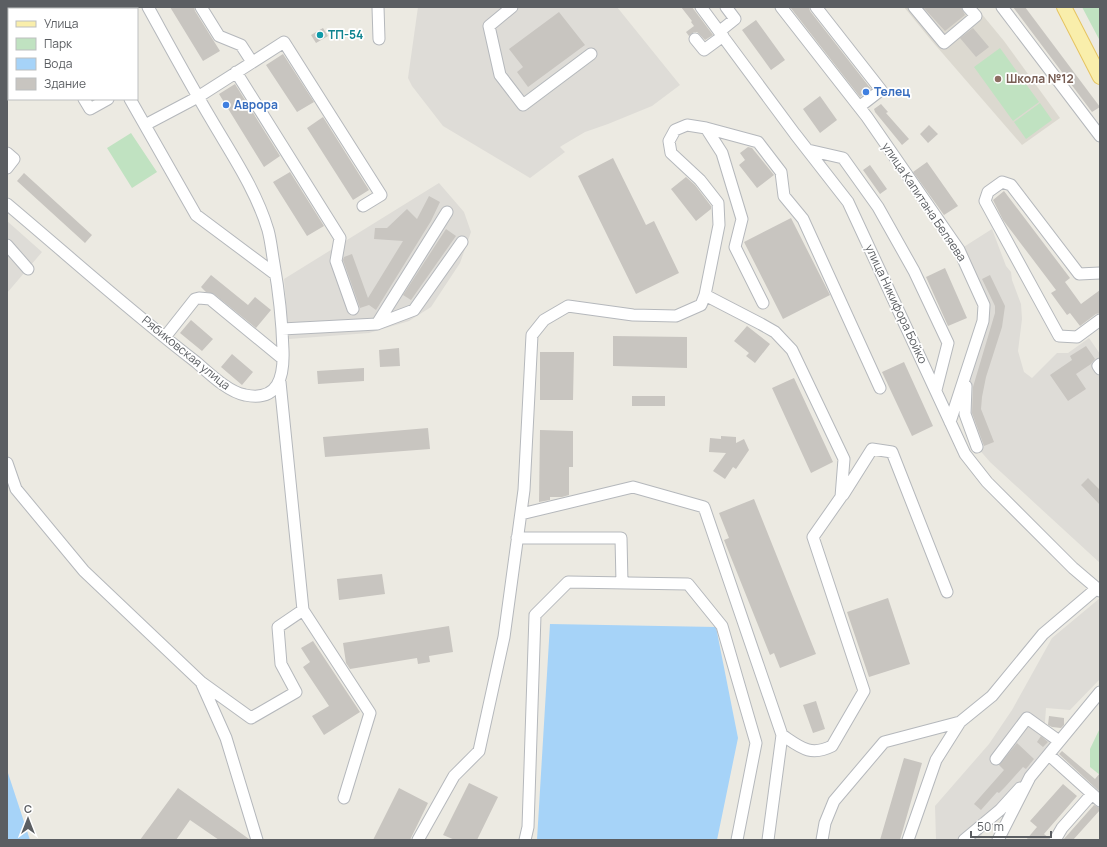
<svg xmlns="http://www.w3.org/2000/svg" width="1107" height="847" font-family="Manrope,sans-serif">
<style>
.industrial{fill:#dedcd7}
.education{fill:#dcd9d0}
.green{fill:#c0e2c1}
.water{fill:#a6d3f8}
.building{fill:#c8c5c0}
.lines{fill:none;stroke-linecap:round;stroke-linejoin:round}
.minor-casing{stroke:#b5b8bc;stroke-width:13}
.major-casing{stroke:#e6c461;stroke-width:16}
.minor{stroke:#fff;stroke-width:11}
.major{stroke:#f9eeab;stroke-width:14}
.culture-dot{fill:#0f9aa8;stroke:#fff;stroke-width:1.5}
.education-dot{fill:#8d6e63;stroke:#fff;stroke-width:1.5}
.shop-dot{fill:#3f7fe0;stroke:#fff;stroke-width:1.5}
.labels{text-anchor:middle;stroke-width:3.5;stroke-linejoin:round;paint-order:stroke}
.culture-label{font-size:12px;font-weight:bold;fill:#0d838f;stroke:#fff;text-anchor:start}
.education-label{font-size:12px;font-weight:bold;fill:#785e54;stroke:#fff;text-anchor:start}
.shop-label{font-size:12px;font-weight:bold;fill:#366cbe;stroke:#fff;text-anchor:start}
.street-label{font-size:12px;fill:#5b5e62;stroke:#fff}
</style>
<rect width="100%" height="100%" fill="#eceae2"/>
<path class="industrial" d="M 418,7 L 617,7 L 680,85 L 652,106 L 608,124 L 585,132 L 563,145 L 560,147 L 565,152 L 530,178 L 443,126 L 412,86 L 408,78 Z
M 439,183 L 464,212 L 471,232 L 460,263 L 431,307 L 409,321 L 369,333 L 289,339 L 284,279 Z
M 7,221 L 42,252 L 7,293 Z
M 992,229 L 1006,266 L 1011,272 L 1012,280 L 1021,304 L 1022,319 L 1018,351 L 1024,372 L 1032,378 L 1057,353 L 1068,353 L 1089,338 L 1100,354 L 1100,563 L 990,462 L 977,447 L 965,395 L 984,305 L 959,250 Z
M 1100,598 L 1100,679 L 1070,710 L 1046,708 L 1044,735 L 1053,741 L 1028,771 L 1000,810 L 987,825 L 979,840 L 936,840 L 935,806 L 989,744 L 1012,710 L 1052,638 Z"/>
<path class="education" d="M 904,7 L 976,7 L 1004,41 L 1060,118 L 1022,145 L 931,40 Z"/>
<path class="green" d="M 1082,7 L 1100,7 L 1100,41 Z
M 1000,48 L 1039,102 L 1013,121 L 974,67 Z
M 1040,103 L 1052,120 L 1026,139 L 1014,122 Z
M 131,133 L 157,172 L 132,188 L 107,148 Z
M 1100,728 L 1100,775 L 1090,767 L 1090,749 Z"/>
<path class="water" d="M 550,624 L 716,627 L 738,738 L 717,840 L 537,840 Z
M 7,770 L 30,840 L 7,840 Z"/>
<path class="building" d="M 170,7 L 194,7 L 195,11 L 220,51 L 203,61 Z
M 681,7 L 692,7 L 713,35 L 705,40 L 697,32 L 694,32 L 689,36 L 686,32 L 694,26 L 691,22 L 692,21 Z
M 790,7 L 809,7 L 810,11 L 871,89 L 860,97 Z
M 923,7 L 961,7 L 965,15 L 945,31 Z
M 1013,7 L 1025,7 L 1100,107 L 1092,112 Z
M 559,12 L 585,45 L 528,87 L 517,72 L 523,67 L 509,49 Z
M 756,20 L 785,60 L 771,70 L 742,30 Z
M 323,28 L 328,36 L 316,43 L 311,35 Z
M 973,28 L 989,47 L 976,57 L 960,38 Z
M 283,54 L 314,102 L 297,112 L 266,65 Z
M 235,84 L 280,156 L 264,167 L 219,94 Z
M 820,96 L 837,120 L 820,133 L 803,109 Z
M 881,104 L 888,112 L 886,113 L 909,139 L 902,145 L 875,112 L 874,109 Z
M 323,117 L 369,190 L 353,200 L 307,128 Z
M 929,125 L 938,134 L 928,143 L 920,134 Z
M 748,147 L 752,148 L 774,175 L 757,188 L 739,165 L 745,160 L 740,153 Z
M 613,158 L 646,225 L 654,221 L 679,273 L 636,294 L 578,176 Z
M 927,162 L 958,206 L 944,215 L 913,172 Z
M 870,165 L 887,189 L 880,194 L 863,170 Z
M 290,172 L 324,226 L 307,236 L 273,182 Z
M 24,173 L 92,235 L 85,243 L 17,181 Z
M 686,177 L 695,185 L 711,206 L 711,209 L 696,221 L 671,189 Z
M 1004,191 L 1070,278 L 1065,282 L 1081,304 L 1100,290 L 1100,313 L 1096,314 L 1080,326 L 1070,313 L 1067,315 L 1051,293 L 1056,290 L 1003,220 L 993,200 Z
M 429,196 L 440,202 L 431,221 L 376,310 L 369,305 L 360,308 L 343,260 L 344,257 L 352,254 L 368,298 L 403,241 L 374,239 L 375,228 L 387,228 L 407,209 L 417,219 Z
M 791,218 L 830,295 L 783,319 L 744,242 Z
M 446,229 L 456,236 L 411,300 L 403,295 Z
M 945,268 L 967,318 L 948,326 L 926,277 Z
M 211,275 L 248,305 L 255,297 L 271,310 L 256,328 L 214,294 L 206,292 L 201,287 Z
M 990,275 L 1005,306 L 1002,327 L 986,377 L 982,397 L 981,409 L 994,442 L 984,446 L 972,413 L 973,387 L 995,313 L 995,306 L 982,279 Z
M 191,320 L 213,339 L 202,351 L 180,333 Z
M 747,326 L 770,344 L 755,363 L 746,356 L 749,353 L 734,341 Z
M 613,336 L 687,337 L 687,368 L 613,366 Z
M 1086,346 L 1095,359 L 1091,364 L 1076,374 L 1086,389 L 1068,401 L 1050,375 L 1072,360 L 1070,356 Z
M 399,348 L 400,366 L 380,367 L 379,350 Z
M 540,352 L 574,352 L 573,400 L 540,400 Z
M 232,354 L 253,372 L 242,385 L 221,367 Z
M 904,362 L 933,426 L 912,436 L 882,372 Z
M 364,368 L 364,381 L 318,384 L 317,371 Z
M 794,378 L 833,462 L 811,473 L 772,388 Z
M 632,396 L 665,396 L 665,406 L 632,406 Z
M 428,428 L 430,449 L 325,457 L 323,437 Z
M 540,430 L 573,431 L 573,467 L 569,467 L 569,495 L 562,497 L 550,497 L 550,500 L 539,502 Z
M 721,436 L 736,437 L 736,443 L 744,439 L 749,450 L 736,469 L 733,467 L 725,479 L 713,471 L 726,453 L 709,452 L 710,438 L 721,439 Z
M 1088,478 L 1100,490 L 1100,505 L 1081,485 Z
M 754,499 L 816,654 L 780,668 L 774,653 L 770,655 L 724,540 L 729,538 L 719,513 Z
M 382,574 L 385,594 L 339,600 L 337,579 Z
M 888,598 L 910,664 L 869,677 L 847,612 Z
M 449,626 L 453,652 L 429,656 L 430,662 L 418,664 L 417,658 L 350,669 L 346,663 L 343,643 Z
M 313,641 L 360,712 L 324,735 L 312,716 L 329,706 L 303,667 L 310,662 L 301,648 Z
M 816,701 L 825,729 L 813,733 L 803,705 Z
M 1049,716 L 1064,718 L 1064,725 L 1061,728 L 1052,727 L 1048,725 Z
M 1041,736 L 1048,742 L 1043,747 L 1037,742 Z
M 1017,743 L 1034,759 L 1026,769 L 1023,767 L 1005,787 L 999,793 L 997,792 L 981,810 L 974,804 L 1004,770 L 999,765 Z
M 1062,751 L 1095,779 L 1100,773 L 1100,792 L 1059,754 Z
M 904,758 L 922,763 L 900,840 L 880,840 Z
M 469,783 L 498,797 L 477,840 L 455,840 L 443,835 Z
M 1063,784 L 1077,796 L 1044,834 L 1049,838 L 1048,840 L 1026,840 L 1037,827 L 1030,821 Z
M 178,788 L 249,839 L 250,840 L 219,840 L 190,820 L 176,840 L 140,840 Z
M 399,788 L 428,803 L 410,840 L 373,840 Z
M 1094,805 L 1100,808 L 1100,810 L 1073,840 L 1063,840 Z"/>
<g class="lines">
<g class="minor-casing">
<path id="minor" d="M 13,7 L 17,9
M 78,7 L 79,9
M 201,7 L 219,36 L 241,45 L 252,62
M 378,7 L 379,39
M 512,7 L 489,26 L 500,75 L 523,105 L 591,54
M 701,7 L 795,134 L 848,202 L 965,454 L 987,482 L 1073,568 L 1100,591
M 781,7 L 867,117 L 959,250 L 984,305 L 983,321 L 950,422
M 816,7 L 881,90 L 859,107
M 914,7 L 944,43 L 976,16 L 968,7
M 1002,7 L 1100,136
M 720,31 L 735,19 L 726,7
M 695,39 L 704,50 L 723,36
M 236,72 L 340,238 L 336,261 L 353,309
M 84,99 L 90,109 L 108,99
M 130,99 L 196,215 L 275,274
M 145,125 L 198,97 L 284,42 L 381,195 L 363,206
M 706,128 L 722,153 L 742,219 L 735,247 L 763,303
M 808,150 L 843,158 L 878,207 L 914,271 L 948,343 L 936,390
M 7,153 L 14,159 L 7,168
M 7,204 C 70,257 131,312 196,362 C 209,373 228,392 245,395 C 279,402 284,376 283,350 C 282,321 279,292 274,264 C 272,253 271,241 268,230 C 256,190 232,155 211,119 C 189,82 169,45 148,7
M 7,245 L 28,269
M 1100,273 L 1079,274 L 1011,185 L 1002,182 L 988,192 L 985,201 L 1059,336 L 1077,337 L 1100,320
M 705,295 L 761,324 L 775,332 L 792,350 L 844,459 L 841,497 L 813,537 L 864,691 L 832,746 C 810,757 800,747 782,735
M 377,324 L 414,310 L 462,242
M 282,329 L 377,324 L 447,212
M 165,337 L 195,299 L 199,298 L 210,299 L 283,359
M 1100,364 L 1098,366 L 1100,369
M 966,386 L 965,414 L 977,447
M 7,463 L 16,489 L 84,571 L 201,682 L 251,718 L 296,692 L 281,664 L 278,627 L 303,610 L 280,382
M 843,495 L 872,449 L 892,452 L 947,592
M 521,514 L 633,487 L 704,507 L 782,735 L 768,840
M 517,538 L 621,538 L 622,583
M 303,610 L 370,713 L 344,798
M 201,682 L 226,738 L 257,840
M 1049,755 L 1100,801
M 996,759 L 1027,718 L 1059,741
M 418,840 L 454,776 L 479,751 L 504,637 L 524,490 L 532,335 L 544,320 L 568,306 L 633,315 L 676,316 L 701,305 L 705,295 L 719,225 L 718,203 L 700,180 L 671,153 L 669,141 L 675,130 L 687,125 L 706,128 L 758,142 L 781,172 L 784,196 L 803,219 L 880,388
M 525,840 L 528,827 L 535,615 L 568,582 L 688,584 L 722,626 L 756,743 L 737,840
M 822,840 L 825,823 L 834,801 L 884,742 L 960,722 L 992,696 L 1043,634 L 1096,589
M 908,840 L 936,760 L 960,722
M 964,840 L 1000,810 L 1020,788
M 998,840 L 1030,777 L 1100,692
M 1055,840 L 1062,828 L 1092,794"/>
</g>
<g class="major-casing">
<path id="major" d="M 1064,7 L 1100,77"/>
</g>
<use href="#minor" class="minor"/>
<use href="#major" class="major"/>
</g>
<circle class="culture-dot" cx="320" cy="35" r="4"/>
<circle class="education-dot" cx="998" cy="79" r="4"/>
<g class="shop-dot">
<circle cx="866" cy="92" r="4"/>
<circle cx="226" cy="105" r="4"/>
</g>
<g class="labels">
<g class="culture-label">
<text x="328" y="39">ТП-54</text>
</g>
<g class="education-label">
<text x="1006" y="83">Школа №12</text>
</g>
<g class="shop-label">
<text x="874" y="96">Телец</text>
<text x="234" y="109">Аврора</text>
</g>
<g class="street-label">
<text transform="translate(924 202) rotate(56)" y="4">улица Капитана Беляева</text>
<text transform="translate(896 304) rotate(65)" y="4">улица Никифора Бойко</text>
<text transform="translate(186 353) rotate(39)" y="4">Рябиковская улица</text>
</g>
</g>
<rect width="1107" height="847" fill="none" stroke="#5b5e62" stroke-width="16"/>
<rect x="8" y="8" width="130" height="92" fill="#ffffff" stroke="#bdbfc0"/>
<rect x="16" y="21" width="20" height="6" fill="#f9eeab" stroke="#bdbfc0"/>
<text x="44" y="28" font-size="12" fill="#5b5e62">Улица</text>
<rect x="16" y="38" width="20" height="12" fill="#c0e2c1" stroke="#bdbfc0"/>
<text x="44" y="48" font-size="12" fill="#5b5e62">Парк</text>
<rect x="16" y="58" width="20" height="12" fill="#a6d3f8" stroke="#bdbfc0"/>
<text x="44" y="68" font-size="12" fill="#5b5e62">Вода</text>
<rect x="16" y="78" width="20" height="12" fill="#c8c5c0" stroke="#bdbfc0"/>
<text x="44" y="88" font-size="12" fill="#5b5e62">Здание</text>
<g transform="translate(28 819)" stroke="#ffffff" stroke-width="3" paint-order="stroke">
<path d="M0-3L7 15L0 10L-7 15Z" fill="#5b5e62"/>
<text y="-6" font-size="11" font-weight="bold" text-anchor="middle" fill="#5b5e62">С</text>
</g>
<path d="M971 831v6h80v-6" fill="none" stroke="#5b5e62" stroke-width="2"/>
<text x="977" y="831" font-size="12" fill="#5b5e62" stroke="#ffffff" stroke-width="3" paint-order="stroke">50 m</text>
</svg>
